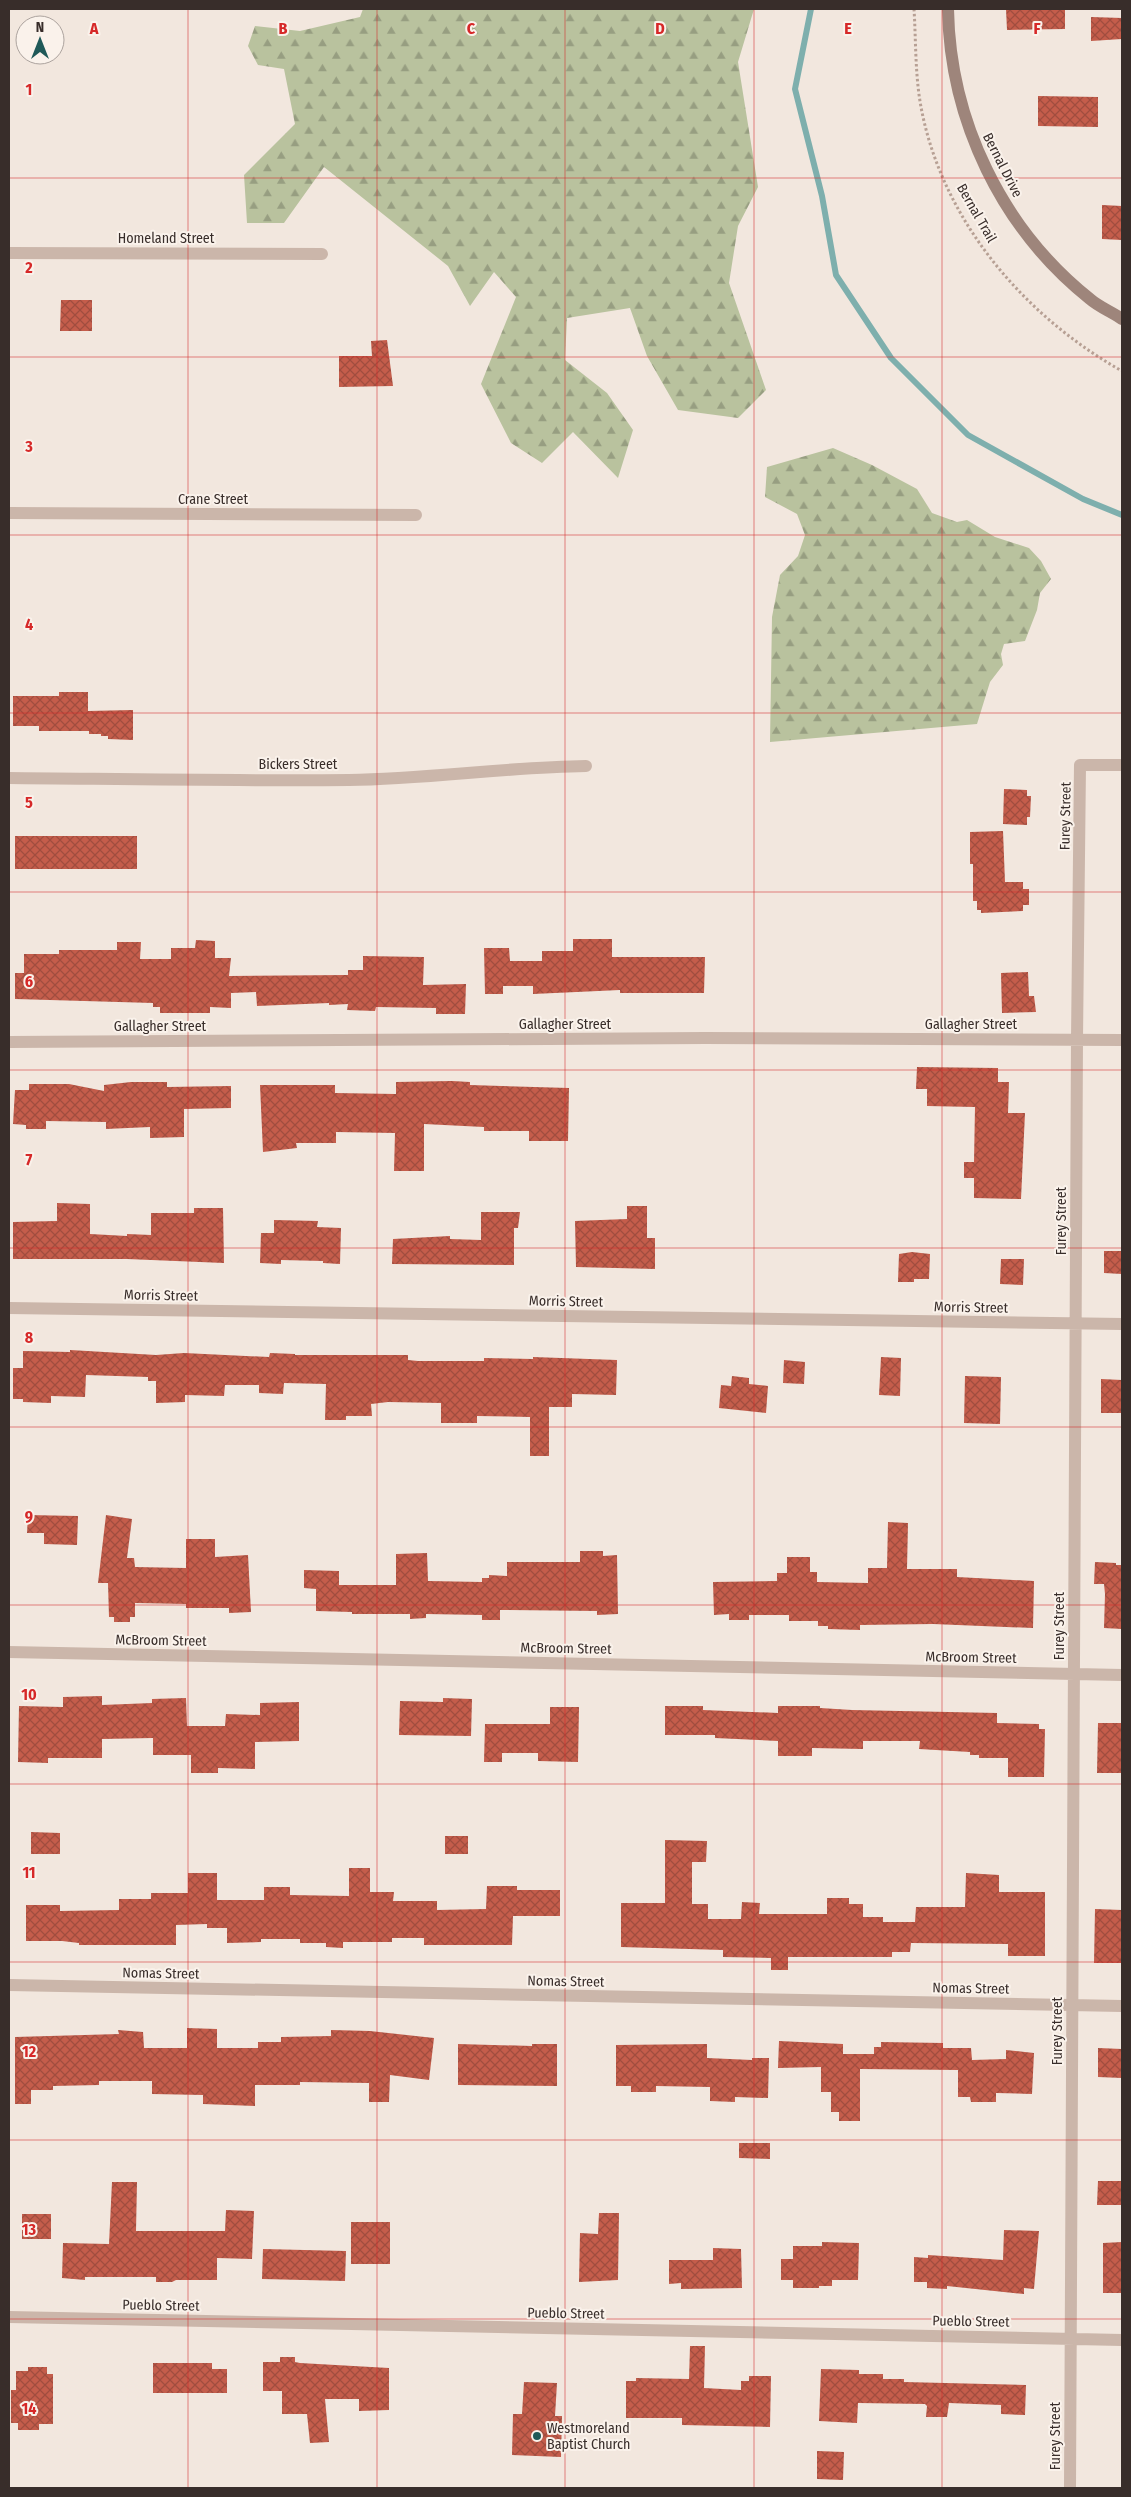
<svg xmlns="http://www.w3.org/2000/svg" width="1131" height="2497" font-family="'Fira Sans Condensed',sans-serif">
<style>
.forest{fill:url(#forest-firs)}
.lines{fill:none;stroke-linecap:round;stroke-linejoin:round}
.stream{stroke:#7eafad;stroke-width:6}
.building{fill:url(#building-cross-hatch)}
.path{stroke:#b7a094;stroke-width:3;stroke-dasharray:2.5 2.5;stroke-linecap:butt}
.street{stroke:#cbb6aa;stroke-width:12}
.secondary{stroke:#9e857b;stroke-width:12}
.grid{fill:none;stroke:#d62828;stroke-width:1;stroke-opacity:0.55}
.poi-dot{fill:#1f5958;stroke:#faf2eb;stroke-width:2}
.labels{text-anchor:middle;stroke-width:4;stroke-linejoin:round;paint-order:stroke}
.street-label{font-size:14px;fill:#382d2a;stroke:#faf2eb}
.poi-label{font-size:14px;fill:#382d2a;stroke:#faf2eb;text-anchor:start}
.grid-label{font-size:16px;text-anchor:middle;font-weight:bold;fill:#d62828;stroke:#faf2eb;stroke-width:4;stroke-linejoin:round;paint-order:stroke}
</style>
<defs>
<pattern id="forest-firs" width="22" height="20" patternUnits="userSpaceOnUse" patternTransform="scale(1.25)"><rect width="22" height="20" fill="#b9c29e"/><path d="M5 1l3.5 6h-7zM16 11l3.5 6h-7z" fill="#979e81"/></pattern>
<pattern id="building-cross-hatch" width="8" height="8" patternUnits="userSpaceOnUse" patternTransform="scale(1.25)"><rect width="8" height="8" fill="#c45d4b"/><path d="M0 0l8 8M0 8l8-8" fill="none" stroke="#a04d3f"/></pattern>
</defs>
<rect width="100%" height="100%" fill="#f2e7de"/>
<path class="forest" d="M 363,9 L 754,9 L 738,62 L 758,187 L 738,226 L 729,283 L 766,390 L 738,418 L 678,410 L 647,356 L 630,308 L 567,318 L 565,360 L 607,393 L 633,430 L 618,478 L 573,432 L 542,463 L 511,443 L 481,384 L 516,297 L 494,272 L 470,306 L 448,266 L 324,167 L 284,223 L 247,223 L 244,175 L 295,124 L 284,69 L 258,65 L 248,46 L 255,26 L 300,31 L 360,17 Z
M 833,448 L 872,465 L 917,489 L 932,513 L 957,522 L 967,520 L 995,537 L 1029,548 L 1041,561 L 1051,579 L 1040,593 L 1037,610 L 1025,641 L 1004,644 L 1001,654 L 1003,665 L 990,682 L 977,724 L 770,742 L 772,617 L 780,575 L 798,556 L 805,535 L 797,514 L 765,497 L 767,467 Z"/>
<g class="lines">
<path class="stream" d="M 811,9 L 795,89 L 822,196 L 836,275 L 891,358 L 968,435 L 1083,499 L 1122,515"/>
</g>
<path class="building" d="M 1006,9 L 1065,9 L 1065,29 L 1007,30 Z
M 1091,17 L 1122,18 L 1122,39 L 1091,41 Z
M 1038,96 L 1098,97 L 1098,127 L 1038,126 Z
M 1102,205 L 1122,206 L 1122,240 L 1102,239 Z
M 61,300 L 92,300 L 92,331 L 60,331 Z
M 387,340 L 393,386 L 339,387 L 339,356 L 372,356 L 371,341 Z
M 59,692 L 88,692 L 88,711 L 133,710 L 133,740 L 108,739 L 108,736 L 101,736 L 101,734 L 89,734 L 89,731 L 39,731 L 39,726 L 13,726 L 13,696 L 59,696 Z
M 1004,789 L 1027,790 L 1027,796 L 1031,796 L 1030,817 L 1027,817 L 1027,825 L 1003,824 Z
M 1003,831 L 1005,882 L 1023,882 L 1023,889 L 1029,889 L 1029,905 L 1023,905 L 1023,911 L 981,913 L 981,910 L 977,910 L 977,901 L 973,901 L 973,864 L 970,864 L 970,832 Z
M 15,836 L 137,836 L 137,869 L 15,869 Z
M 573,939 L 612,939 L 612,957 L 705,957 L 704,993 L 620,993 L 620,990 L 533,994 L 533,986 L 503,986 L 503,994 L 485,994 L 484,948 L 509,948 L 510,961 L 542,961 L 542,951 L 573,951 Z
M 196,940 L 215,941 L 215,958 L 231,958 L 229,976 L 348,975 L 348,970 L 363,970 L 363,956 L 424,957 L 423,985 L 466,984 L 465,1014 L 436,1014 L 436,1008 L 376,1007 L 375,1011 L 347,1010 L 348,1004 L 329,1005 L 329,1003 L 257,1006 L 256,992 L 231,993 L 231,1008 L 210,1007 L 210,1013 L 160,1013 L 160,1007 L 153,1007 L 153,1003 L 15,999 L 15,973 L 24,973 L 24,954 L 59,954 L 59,950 L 117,950 L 117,942 L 141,942 L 140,959 L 171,959 L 171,948 L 195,948 Z
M 1028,972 L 1029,996 L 1034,996 L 1036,1012 L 1002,1013 L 1001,973 Z
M 917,1067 L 998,1068 L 998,1082 L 1009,1082 L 1008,1113 L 1025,1113 L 1021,1199 L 974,1198 L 974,1178 L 964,1178 L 964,1162 L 974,1162 L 975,1107 L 927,1106 L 927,1089 L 916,1089 Z
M 452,1081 L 470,1082 L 470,1085 L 569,1088 L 568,1141 L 529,1141 L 529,1131 L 484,1131 L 484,1127 L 424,1124 L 424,1171 L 394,1171 L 395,1133 L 336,1132 L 336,1143 L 296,1143 L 297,1148 L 263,1152 L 260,1085 L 335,1085 L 335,1093 L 396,1094 L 396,1082 Z
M 131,1082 L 167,1082 L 167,1087 L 231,1086 L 231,1108 L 184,1109 L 184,1137 L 150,1138 L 150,1127 L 106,1129 L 106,1122 L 46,1121 L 46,1129 L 26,1129 L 26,1125 L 13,1124 L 15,1090 L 29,1090 L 29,1084 L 69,1084 L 104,1091 L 104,1085 Z
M 57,1203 L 90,1204 L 90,1234 L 127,1236 L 127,1234 L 151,1235 L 151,1213 L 194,1213 L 194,1208 L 223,1208 L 224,1263 L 127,1259 L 13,1259 L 13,1222 L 57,1221 Z
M 627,1206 L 647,1206 L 647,1238 L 655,1238 L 655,1269 L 576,1267 L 575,1221 L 627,1219 Z
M 481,1212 L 520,1212 L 518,1228 L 514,1228 L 514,1265 L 392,1264 L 393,1239 L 450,1236 L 450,1239 L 481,1240 Z
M 274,1220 L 318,1221 L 317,1227 L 341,1228 L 340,1264 L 323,1263 L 323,1261 L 281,1260 L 281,1264 L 260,1263 L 261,1233 L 274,1233 Z
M 1104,1251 L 1122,1251 L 1122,1274 L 1104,1273 Z
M 912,1252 L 930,1254 L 929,1279 L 914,1279 L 914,1282 L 898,1282 L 899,1254 Z
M 1001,1259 L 1024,1259 L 1023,1285 L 1000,1284 Z
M 70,1350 L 156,1355 L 184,1353 L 269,1357 L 270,1353 L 295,1354 L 295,1355 L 408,1355 L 408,1360 L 418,1361 L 484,1361 L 484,1358 L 533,1359 L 533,1357 L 617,1360 L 616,1395 L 572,1394 L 572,1407 L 549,1407 L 549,1456 L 530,1456 L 530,1417 L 477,1416 L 477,1423 L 441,1423 L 441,1403 L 388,1402 L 371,1404 L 372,1416 L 346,1416 L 346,1420 L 325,1420 L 326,1384 L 284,1383 L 283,1394 L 259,1393 L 259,1385 L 225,1385 L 224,1396 L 185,1395 L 185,1402 L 156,1403 L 156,1381 L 148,1381 L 148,1377 L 86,1375 L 85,1397 L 51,1396 L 51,1403 L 23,1402 L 23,1399 L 13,1399 L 13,1368 L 23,1368 L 23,1351 L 70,1352 Z
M 881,1357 L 901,1358 L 900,1396 L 879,1395 Z
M 784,1360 L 805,1362 L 804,1384 L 783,1383 Z
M 732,1376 L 749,1378 L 749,1384 L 768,1386 L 766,1413 L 719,1408 L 721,1385 L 731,1386 Z
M 965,1376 L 1001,1377 L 1000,1424 L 964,1423 Z
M 1101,1379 L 1122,1380 L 1122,1413 L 1101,1413 Z
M 28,1515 L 78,1516 L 77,1545 L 44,1544 L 44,1533 L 27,1533 Z
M 106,1515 L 132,1519 L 127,1558 L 134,1558 L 135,1567 L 186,1568 L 186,1539 L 215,1539 L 215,1557 L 248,1555 L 251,1612 L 229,1613 L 229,1608 L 186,1608 L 186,1604 L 135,1603 L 135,1617 L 130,1617 L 130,1622 L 114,1622 L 114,1617 L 109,1617 L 108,1583 L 98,1583 Z
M 888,1522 L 908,1523 L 907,1569 L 957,1569 L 957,1577 L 1034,1581 L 1033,1628 L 933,1624 L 860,1625 L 860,1630 L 828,1629 L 828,1626 L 818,1626 L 818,1621 L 789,1621 L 789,1615 L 749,1615 L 749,1620 L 729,1620 L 729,1614 L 714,1615 L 713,1582 L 777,1581 L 777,1573 L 787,1573 L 787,1557 L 810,1557 L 810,1572 L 817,1572 L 817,1582 L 868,1583 L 868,1568 L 887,1568 Z
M 580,1551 L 603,1551 L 603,1556 L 617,1555 L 618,1614 L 597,1615 L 597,1611 L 500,1610 L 500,1620 L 482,1620 L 482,1615 L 426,1614 L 426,1618 L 410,1619 L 410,1614 L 352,1614 L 352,1612 L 316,1611 L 316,1589 L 304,1588 L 304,1570 L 339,1571 L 339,1585 L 396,1585 L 396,1554 L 427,1553 L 428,1581 L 482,1582 L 482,1578 L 489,1578 L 489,1575 L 507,1576 L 507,1562 L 580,1562 Z
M 1095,1562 L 1116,1563 L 1116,1565 L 1122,1565 L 1122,1629 L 1104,1628 L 1105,1594 L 1104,1584 L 1094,1584 Z
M 102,1696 L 102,1705 L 152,1703 L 152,1699 L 186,1698 L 187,1726 L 225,1726 L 226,1714 L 260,1715 L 260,1703 L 299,1702 L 299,1741 L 255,1742 L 255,1769 L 218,1768 L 218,1773 L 191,1773 L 191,1755 L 153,1755 L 153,1738 L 102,1739 L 102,1758 L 48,1758 L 48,1763 L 18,1762 L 19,1706 L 63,1707 L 63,1697 Z
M 443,1698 L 472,1699 L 471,1736 L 399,1735 L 400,1701 L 443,1702 Z
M 665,1706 L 703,1706 L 703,1710 L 778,1713 L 778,1706 L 820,1706 L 820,1708 L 852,1710 L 997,1713 L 997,1723 L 1039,1724 L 1039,1729 L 1045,1729 L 1044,1777 L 1008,1777 L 1008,1758 L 979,1758 L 979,1755 L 970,1755 L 970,1752 L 919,1749 L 920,1741 L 863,1741 L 863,1749 L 812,1748 L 812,1756 L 778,1756 L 778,1741 L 715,1738 L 715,1735 L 665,1735 Z
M 550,1707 L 579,1707 L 578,1762 L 538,1761 L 538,1753 L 502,1753 L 502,1762 L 484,1762 L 485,1724 L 550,1724 Z
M 1098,1723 L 1122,1723 L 1122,1773 L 1097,1773 Z
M 31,1832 L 60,1833 L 60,1854 L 31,1854 Z
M 445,1836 L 468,1836 L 468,1854 L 445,1854 Z
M 665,1840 L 707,1841 L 706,1862 L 692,1862 L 692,1904 L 708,1904 L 708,1919 L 741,1919 L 742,1902 L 760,1903 L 759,1914 L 827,1914 L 827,1898 L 849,1898 L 849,1904 L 863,1904 L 863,1917 L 883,1917 L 883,1922 L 915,1922 L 916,1907 L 965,1907 L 966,1873 L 999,1875 L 999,1892 L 1045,1892 L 1045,1956 L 1008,1956 L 1008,1944 L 911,1943 L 910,1952 L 892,1952 L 892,1957 L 788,1957 L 788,1970 L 771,1970 L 771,1958 L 723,1957 L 723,1950 L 621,1947 L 621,1903 L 665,1903 Z
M 349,1868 L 370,1868 L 370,1892 L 394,1892 L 393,1901 L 437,1901 L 437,1910 L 486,1909 L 487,1886 L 517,1886 L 517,1890 L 560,1890 L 560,1916 L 513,1916 L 512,1945 L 424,1945 L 424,1938 L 392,1938 L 392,1942 L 343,1942 L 343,1948 L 326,1947 L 326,1943 L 300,1943 L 300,1939 L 261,1939 L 261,1942 L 227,1943 L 227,1928 L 207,1928 L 207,1924 L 176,1925 L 176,1945 L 79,1945 L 79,1943 L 62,1941 L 26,1941 L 26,1905 L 60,1905 L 60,1911 L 119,1910 L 119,1899 L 151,1899 L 151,1893 L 188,1893 L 188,1873 L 217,1873 L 217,1900 L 264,1900 L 264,1887 L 290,1887 L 290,1895 L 349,1896 Z
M 1095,1909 L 1122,1910 L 1122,1963 L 1094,1963 Z
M 187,2028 L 217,2029 L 217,2048 L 258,2048 L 258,2042 L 281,2042 L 281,2037 L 331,2036 L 331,2030 L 370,2031 L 434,2038 L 429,2080 L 390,2075 L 389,2102 L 369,2102 L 369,2083 L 300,2082 L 300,2085 L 255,2085 L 255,2106 L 203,2104 L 203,2095 L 152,2094 L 152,2081 L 99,2081 L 99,2085 L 53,2086 L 53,2090 L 31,2090 L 31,2104 L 15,2104 L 15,2037 L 119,2034 L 118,2030 L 143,2032 L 144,2048 L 187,2048 Z
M 779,2041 L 843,2044 L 843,2054 L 874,2054 L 874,2047 L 881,2047 L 881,2042 L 943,2043 L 943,2048 L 971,2048 L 972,2060 L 1006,2059 L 1006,2050 L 1034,2053 L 1032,2094 L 996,2093 L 996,2102 L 971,2102 L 970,2097 L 958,2097 L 958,2070 L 860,2069 L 860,2121 L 839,2121 L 839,2112 L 831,2112 L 831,2092 L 821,2092 L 821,2067 L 778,2068 Z
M 458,2044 L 532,2046 L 532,2044 L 557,2044 L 557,2086 L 458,2085 Z
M 707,2044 L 707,2058 L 752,2060 L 752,2058 L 769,2058 L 768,2098 L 735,2097 L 735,2102 L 710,2101 L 710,2087 L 656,2086 L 656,2092 L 631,2092 L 631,2086 L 616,2086 L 616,2045 Z
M 1098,2048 L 1122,2049 L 1122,2078 L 1098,2077 Z
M 739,2143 L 770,2143 L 770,2159 L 739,2158 Z
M 1098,2181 L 1122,2181 L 1122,2205 L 1097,2205 Z
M 112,2182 L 137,2182 L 136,2231 L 225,2231 L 226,2210 L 254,2211 L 252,2259 L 217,2258 L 217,2280 L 176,2280 L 172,2282 L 156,2282 L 156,2277 L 85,2277 L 85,2280 L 62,2278 L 63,2243 L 109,2244 Z
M 599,2213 L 619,2213 L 618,2280 L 579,2282 L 580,2233 L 598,2234 Z
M 22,2214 L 51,2214 L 51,2239 L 22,2239 Z
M 351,2222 L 390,2222 L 390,2264 L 351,2264 Z
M 1004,2230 L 1039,2231 L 1034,2289 L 1024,2288 L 1024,2294 L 947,2286 L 947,2289 L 927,2288 L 927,2282 L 914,2282 L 914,2257 L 928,2258 L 928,2255 L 1003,2260 Z
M 822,2242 L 859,2243 L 858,2280 L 832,2280 L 832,2286 L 819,2286 L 819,2288 L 793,2288 L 793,2280 L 781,2280 L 781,2259 L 793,2259 L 793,2246 L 822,2246 Z
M 1122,2242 L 1122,2293 L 1103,2293 L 1103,2243 Z
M 713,2248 L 741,2249 L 742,2288 L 681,2289 L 681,2283 L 669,2284 L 669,2260 L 713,2260 Z
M 263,2249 L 346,2251 L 345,2281 L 262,2279 Z
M 690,2346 L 705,2346 L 704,2388 L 741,2390 L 741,2381 L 749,2381 L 749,2376 L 771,2376 L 770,2427 L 682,2425 L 682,2418 L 626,2418 L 626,2381 L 636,2381 L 636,2378 L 689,2379 Z
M 280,2357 L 295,2357 L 295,2362 L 300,2363 L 389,2368 L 389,2410 L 359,2411 L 359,2399 L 325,2399 L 329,2442 L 310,2443 L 307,2414 L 282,2414 L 282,2391 L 263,2391 L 263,2362 L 280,2362 Z
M 153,2363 L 212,2363 L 212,2369 L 227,2369 L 227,2393 L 153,2393 Z
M 28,2367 L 47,2367 L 47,2374 L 53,2374 L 53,2424 L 39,2424 L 39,2430 L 18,2430 L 18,2423 L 11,2423 L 11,2390 L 16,2390 L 16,2371 L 28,2371 Z
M 821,2369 L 859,2370 L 859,2374 L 883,2374 L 883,2379 L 904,2379 L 904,2382 L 1026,2385 L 1025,2415 L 1001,2414 L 1001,2405 L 949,2403 L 947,2417 L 926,2417 L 927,2406 L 925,2404 L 858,2403 L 857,2423 L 819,2421 Z
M 524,2382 L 557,2383 L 555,2416 L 562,2416 L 561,2457 L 512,2455 L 513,2414 L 522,2414 Z
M 817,2451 L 844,2452 L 843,2480 L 817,2479 Z"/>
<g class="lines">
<path class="path" d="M 914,9 C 916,41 915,75 921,107 C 942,220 1024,316 1122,371"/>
<path class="street" d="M 9,253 L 322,254
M 9,513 L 416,515
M 9,778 C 122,779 235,781 349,780 C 428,779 507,767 586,766
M 9,1042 L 705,1038 L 1122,1040
M 9,1308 L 1122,1324
M 9,1652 L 1122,1675
M 9,1985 L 1122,2006
M 9,2317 L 1122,2340
M 1070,2488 L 1077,1039 L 1080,765 L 1122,765"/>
<path class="secondary" d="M 948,9 C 950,121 1002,229 1090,299 C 1099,307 1112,312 1122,319"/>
</g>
<path class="grid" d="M 188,9 L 188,2488M 377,9 L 377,2488M 565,9 L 565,2488M 754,9 L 754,2488M 942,9 L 942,2488M 9,178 L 1122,178M 9,357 L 1122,357M 9,535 L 1122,535M 9,713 L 1122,713M 9,892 L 1122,892M 9,1070 L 1122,1070M 9,1248 L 1122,1248M 9,1427 L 1122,1427M 9,1605 L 1122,1605M 9,1784 L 1122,1784M 9,1962 L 1122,1962M 9,2140 L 1122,2140M 9,2319 L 1122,2319"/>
<circle class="poi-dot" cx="537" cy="2436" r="5"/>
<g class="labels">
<g class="street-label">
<text transform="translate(1003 165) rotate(63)" y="5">Bernal Drive</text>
<text transform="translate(977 213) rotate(60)" y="5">Bernal Trail</text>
<text x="166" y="243">Homeland Street</text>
<text x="213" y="504">Crane Street</text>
<text x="298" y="769">Bickers Street</text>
<text transform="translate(1065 816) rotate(-89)" y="5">Furey Street</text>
<text x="565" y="1029">Gallagher Street</text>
<text x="971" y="1029">Gallagher Street</text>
<text x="160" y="1031">Gallagher Street</text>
<text transform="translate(1061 1221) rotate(-90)" y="5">Furey Street</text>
<text transform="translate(161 1295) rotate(1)" y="5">Morris Street</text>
<text transform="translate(566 1301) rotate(1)" y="5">Morris Street</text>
<text transform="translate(971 1307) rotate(1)" y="5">Morris Street</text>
<text transform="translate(1059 1626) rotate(-90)" y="5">Furey Street</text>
<text transform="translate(161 1640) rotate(1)" y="5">McBroom Street</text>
<text transform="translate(566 1648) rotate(1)" y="5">McBroom Street</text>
<text transform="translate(971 1657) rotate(1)" y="5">McBroom Street</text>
<text transform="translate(161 1973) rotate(1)" y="5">Nomas Street</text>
<text transform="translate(566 1981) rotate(1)" y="5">Nomas Street</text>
<text transform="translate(971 1988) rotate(1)" y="5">Nomas Street</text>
<text transform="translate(1057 2031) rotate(-90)" y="5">Furey Street</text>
<text transform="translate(161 2305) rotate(1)" y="5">Pueblo Street</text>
<text transform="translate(566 2313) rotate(1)" y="5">Pueblo Street</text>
<text transform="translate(971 2321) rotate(1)" y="5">Pueblo Street</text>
<text transform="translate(1055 2436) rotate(-90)" y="5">Furey Street</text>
</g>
<g class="poi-label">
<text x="547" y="2433">Westmoreland<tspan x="547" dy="16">Baptist Church</tspan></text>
</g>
</g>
<g class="grid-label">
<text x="94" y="34">A</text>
<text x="283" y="34">B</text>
<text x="471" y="34">C</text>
<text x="660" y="34">D</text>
<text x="848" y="34">E</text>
<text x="1037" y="34">F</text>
<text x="29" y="95">1</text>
<text x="29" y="273">2</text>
<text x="29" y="452">3</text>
<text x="29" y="630">4</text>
<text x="29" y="808">5</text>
<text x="29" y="987">6</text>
<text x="29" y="1165">7</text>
<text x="29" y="1343">8</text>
<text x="29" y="1522">9</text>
<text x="29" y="1700">10</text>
<text x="29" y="1878">11</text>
<text x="29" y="2057">12</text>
<text x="29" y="2235">13</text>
<text x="29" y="2414">14</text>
</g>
<rect width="1131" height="2497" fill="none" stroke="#382d2a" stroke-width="20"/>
<g transform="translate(40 40)"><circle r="24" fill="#faf2eb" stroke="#aca39e"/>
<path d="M0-4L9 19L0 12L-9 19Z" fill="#1f5958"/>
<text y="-8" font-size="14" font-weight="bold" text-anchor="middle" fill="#382d2a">N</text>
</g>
</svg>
